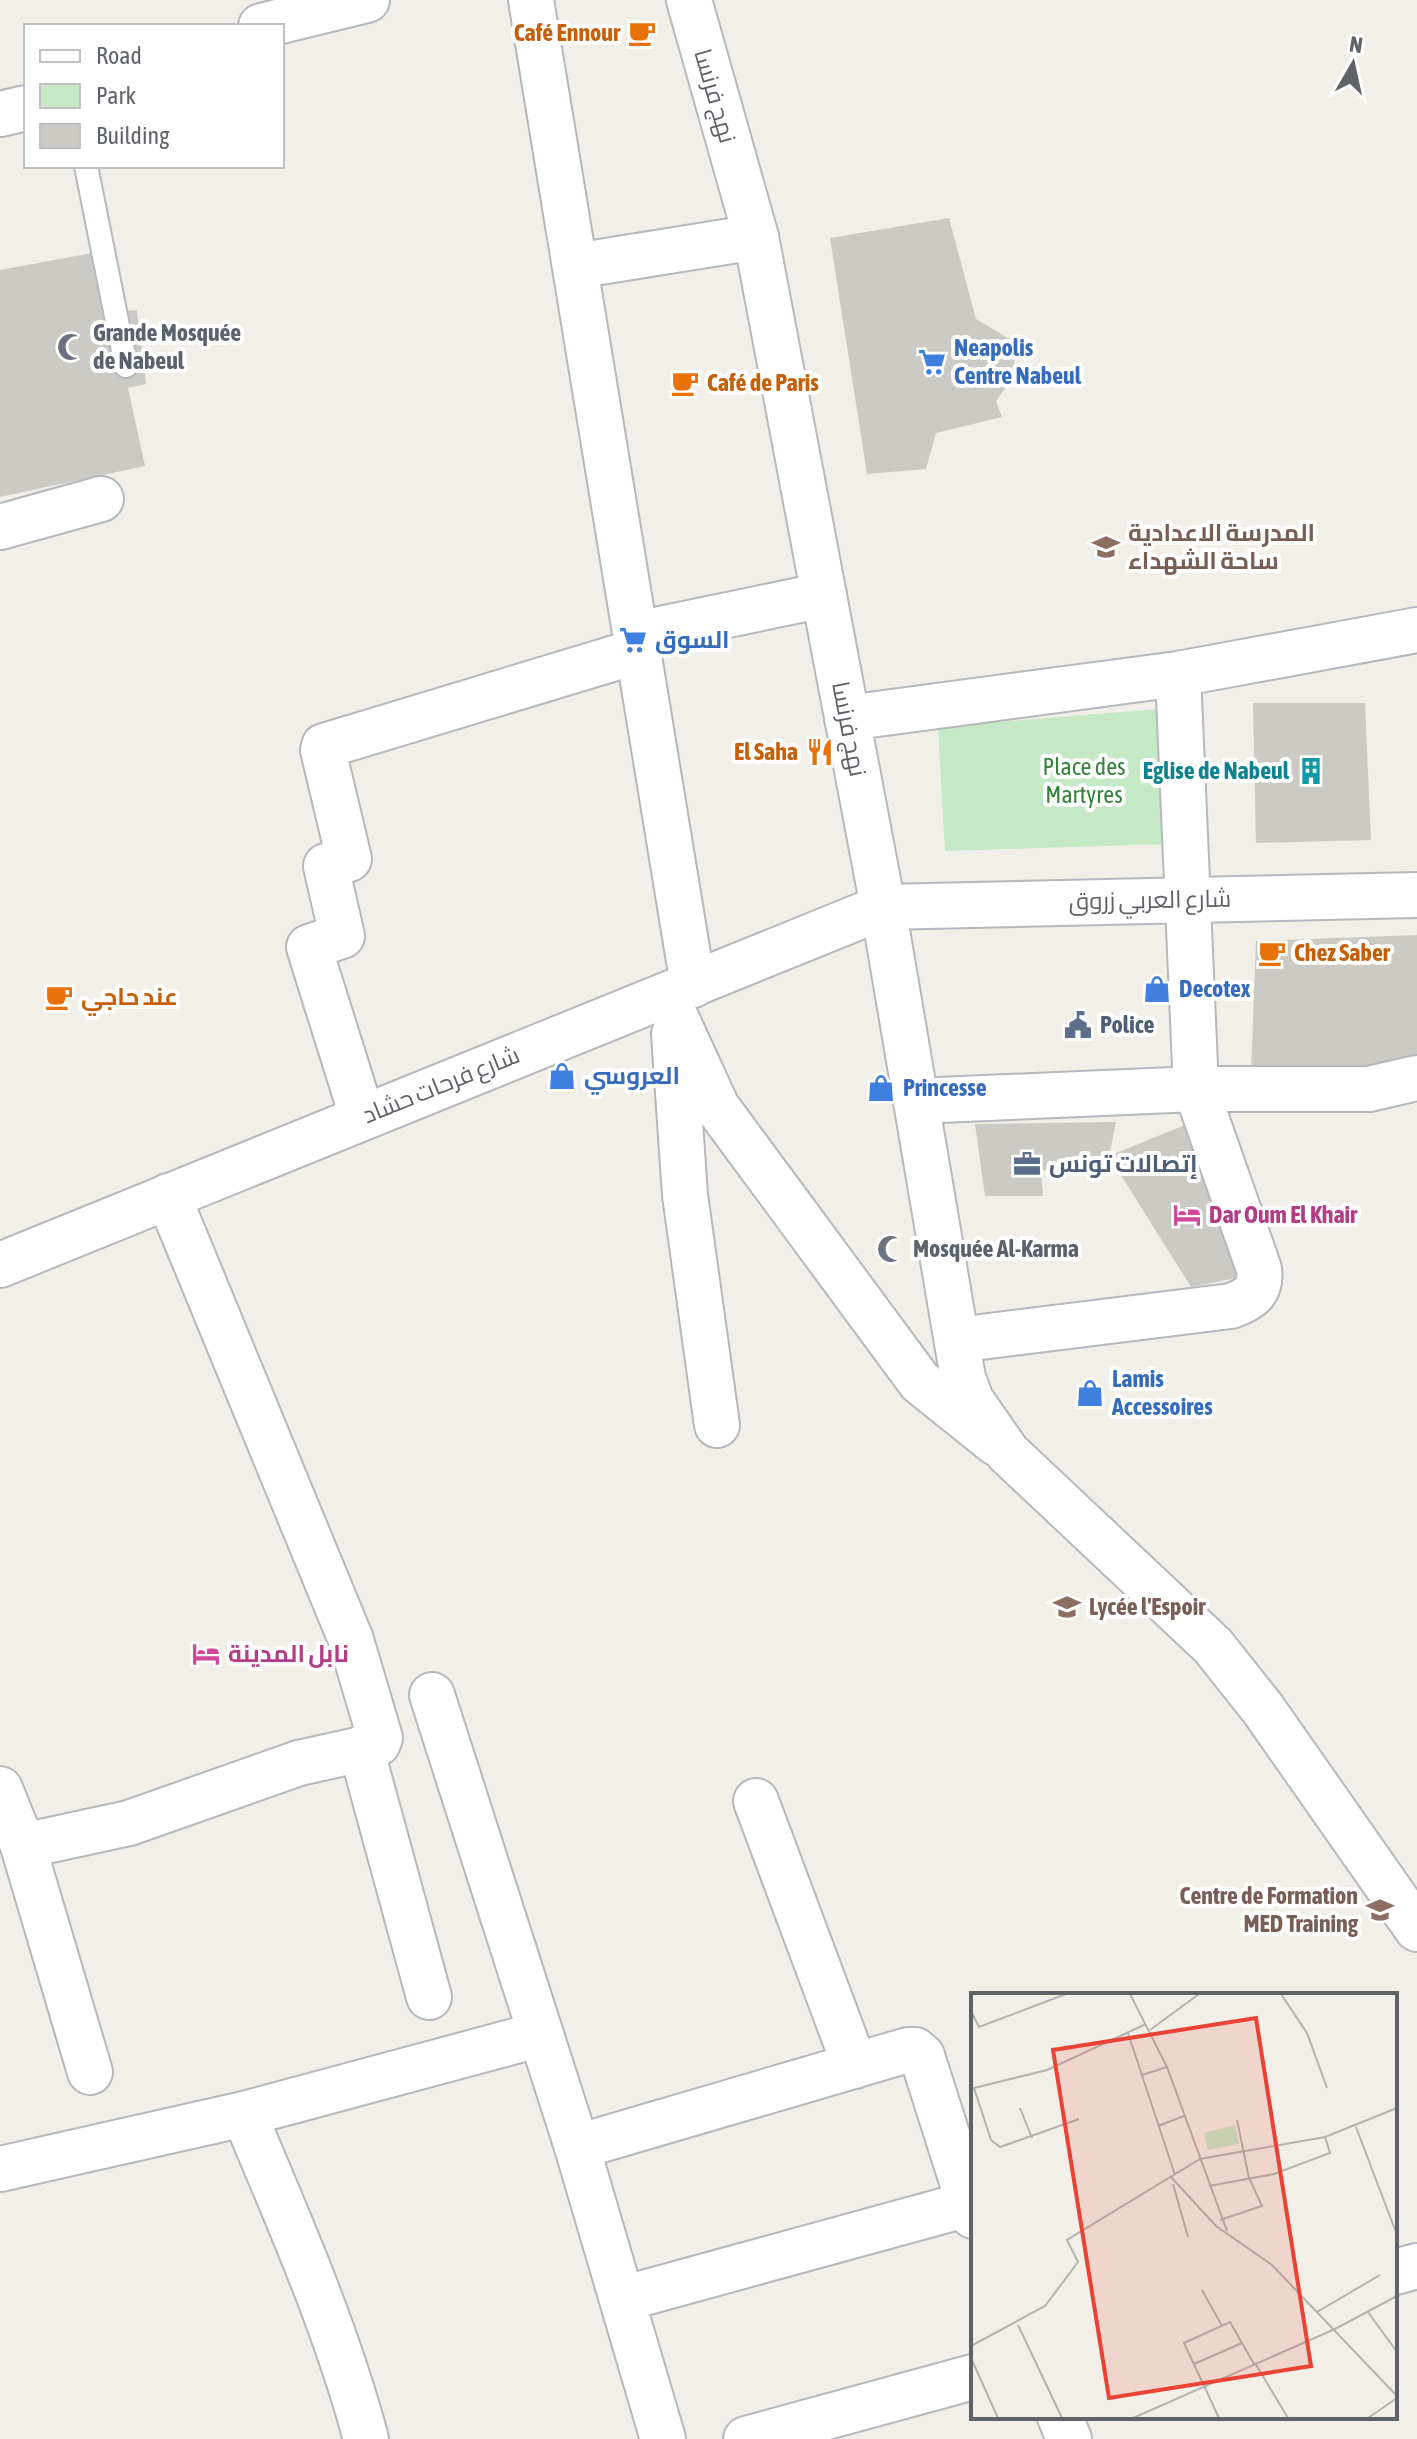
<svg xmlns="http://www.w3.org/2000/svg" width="1417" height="2439" font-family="'Asap Condensed',Cairo,sans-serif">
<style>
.green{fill:#c5e8c5}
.building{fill:#cccac5}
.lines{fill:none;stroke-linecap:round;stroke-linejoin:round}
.lane-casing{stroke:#b5b8bc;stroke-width:26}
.street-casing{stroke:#b5b8bc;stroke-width:48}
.secondary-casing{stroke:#b6babf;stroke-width:48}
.lane{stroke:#fff;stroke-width:22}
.street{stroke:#fff;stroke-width:44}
.secondary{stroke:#fff;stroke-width:44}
.labels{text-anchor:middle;stroke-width:8;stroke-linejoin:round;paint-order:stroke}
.food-label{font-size:24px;font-weight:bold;fill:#c56008;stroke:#fff;text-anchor:start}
.street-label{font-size:24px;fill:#5f6368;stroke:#fff}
.worship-label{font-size:24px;font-weight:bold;fill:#5b616d;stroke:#fff;text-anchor:start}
.shop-label{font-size:24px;font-weight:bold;fill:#366cbe;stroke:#fff;text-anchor:start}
.education-label{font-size:24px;font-weight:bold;fill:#785e54;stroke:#fff;text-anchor:start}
.park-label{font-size:24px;fill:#348238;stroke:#fff}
.culture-label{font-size:24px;font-weight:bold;fill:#0d838f;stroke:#fff;text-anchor:end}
.service-label{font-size:24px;font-weight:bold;fill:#4e5e75;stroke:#fff;text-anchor:start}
.hotel-label{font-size:24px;font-weight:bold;fill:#b23c85;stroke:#fff;text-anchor:start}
.inset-road{fill:none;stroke:#b3b3b1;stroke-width:2}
.view{fill:#ea4335;fill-opacity:0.15;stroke:#ea4335;stroke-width:4}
.inset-edge{fill:none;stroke:#5f6368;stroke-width:4}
</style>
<rect width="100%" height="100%" fill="#f1efe8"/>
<path class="green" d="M 1158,709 L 1168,844 L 945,851 L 938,727 Z"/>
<path class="building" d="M 949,218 L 976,319 L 1018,344 L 1011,380 L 996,401 L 1002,417 L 936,433 L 926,469 L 867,474 L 830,238 Z
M 103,251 L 118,311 L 137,310 L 146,384 L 128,388 L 145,466 L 0,497 L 0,270 Z
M 1253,703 L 1365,703 L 1371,840 L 1256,843 Z
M 1417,935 L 1417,1061 L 1377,1070 L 1251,1074 L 1256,941 Z
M 1116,1122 L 1109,1156 L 1041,1171 L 1043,1196 L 985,1196 L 975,1124 Z
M 1185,1125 L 1257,1274 L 1191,1287 L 1109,1156 Z"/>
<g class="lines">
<g class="lane-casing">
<path id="lane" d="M 86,166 L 126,366"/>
</g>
<g class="street-casing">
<path id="street" d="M 531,0 L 693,985
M 261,26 L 367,0
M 0,114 L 26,108
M 575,266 L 756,237
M 0,527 L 101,499
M 636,634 L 824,595
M 847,718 L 1178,674 L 1417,630
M 666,996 L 717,1107 L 920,1382 L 996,1443
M 674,1034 L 685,1195 L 717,1425
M 916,1101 L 1196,1089 L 1369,1089 L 1417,1078
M 362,1116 L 309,947 L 342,936 L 326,866 L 349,859 L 323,750 L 324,746 L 638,651
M 168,1196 L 351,1640 L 380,1738 L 378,1743 L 364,1747 L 362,1752 L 429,1997
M 0,1265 L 883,907 L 1417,895
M 957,1340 L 1231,1306 C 1250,1299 1262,1292 1259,1269 L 1196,1089 L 1178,674
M 432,1695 L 577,2147
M 0,1789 L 23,1846 L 90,2072
M 756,1801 L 855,2066
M 23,1846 L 129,1823 L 299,1763 L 362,1749
M 244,2114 C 289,2221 336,2327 366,2439
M 0,2169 L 244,2114 L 541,2034
M 1395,2272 L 1417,2266
M 622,2299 L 968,2204
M 1060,2417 L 1069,2439
M 663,2439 L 577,2147 L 908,2050 L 915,2050 L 922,2056 L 973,2216
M 746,2439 L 973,2377"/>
</g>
<g class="secondary-casing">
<path id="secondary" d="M 689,0 L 756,237 L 883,907 L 963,1378 L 971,1400 L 1008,1453 L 1213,1646 L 1263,1709 L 1417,1929"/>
</g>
<use href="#lane" class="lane"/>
<use href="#street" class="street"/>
<use href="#secondary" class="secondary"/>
</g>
<defs>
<g id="cafe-bare" transform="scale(2.16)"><path d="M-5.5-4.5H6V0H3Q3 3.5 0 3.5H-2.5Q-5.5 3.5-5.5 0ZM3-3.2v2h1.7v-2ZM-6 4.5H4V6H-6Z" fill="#e8710a" stroke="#fff" stroke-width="2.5" paint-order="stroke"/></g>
<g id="mosque-bare" transform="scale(2.16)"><path d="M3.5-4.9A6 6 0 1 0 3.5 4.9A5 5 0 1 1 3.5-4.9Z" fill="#6b7280" stroke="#fff" stroke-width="2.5" paint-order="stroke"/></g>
<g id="supermarket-bare" transform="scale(2.16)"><path d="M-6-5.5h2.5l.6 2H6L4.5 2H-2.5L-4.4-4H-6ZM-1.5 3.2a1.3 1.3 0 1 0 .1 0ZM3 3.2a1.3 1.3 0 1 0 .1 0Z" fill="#3f7fe0" stroke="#fff" stroke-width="2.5" paint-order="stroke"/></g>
<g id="university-bare" transform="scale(2.16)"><path d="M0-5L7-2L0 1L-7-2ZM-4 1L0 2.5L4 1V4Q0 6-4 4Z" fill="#8d6e63" stroke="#fff" stroke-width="2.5" paint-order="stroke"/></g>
<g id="restaurant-bare" transform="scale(2.16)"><path d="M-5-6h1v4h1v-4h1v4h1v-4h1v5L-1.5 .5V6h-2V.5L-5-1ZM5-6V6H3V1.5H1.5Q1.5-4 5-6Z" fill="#e8710a" stroke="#fff" stroke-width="2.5" paint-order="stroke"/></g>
<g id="building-bare" transform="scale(2.16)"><path d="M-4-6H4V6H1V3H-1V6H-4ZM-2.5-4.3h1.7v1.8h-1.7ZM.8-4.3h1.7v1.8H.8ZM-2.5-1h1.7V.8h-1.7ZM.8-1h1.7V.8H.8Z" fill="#0f9aa8" stroke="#fff" stroke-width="2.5" paint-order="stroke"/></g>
<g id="shop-bare" transform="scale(2.16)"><path d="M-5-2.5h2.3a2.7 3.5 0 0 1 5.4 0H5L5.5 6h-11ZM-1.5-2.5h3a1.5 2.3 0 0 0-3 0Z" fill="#3f7fe0" stroke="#fff" stroke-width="2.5" paint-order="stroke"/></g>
<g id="civic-bare" transform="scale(2.16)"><path d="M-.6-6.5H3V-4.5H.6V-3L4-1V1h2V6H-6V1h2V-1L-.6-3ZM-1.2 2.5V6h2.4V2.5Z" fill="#5c6f8a" stroke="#fff" stroke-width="2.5" paint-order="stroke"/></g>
<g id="office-bare" transform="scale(2.16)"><path d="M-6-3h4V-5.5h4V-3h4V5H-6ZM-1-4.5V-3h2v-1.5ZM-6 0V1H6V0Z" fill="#5c6f8a" stroke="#fff" stroke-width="2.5" paint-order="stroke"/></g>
<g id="hotel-bare" transform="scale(2.16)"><path d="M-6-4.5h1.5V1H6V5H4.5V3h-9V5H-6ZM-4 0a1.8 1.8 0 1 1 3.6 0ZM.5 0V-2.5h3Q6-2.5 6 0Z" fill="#d1479c" stroke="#fff" stroke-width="2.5" paint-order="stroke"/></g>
</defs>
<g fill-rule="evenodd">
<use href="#cafe-bare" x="642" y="33"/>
<use href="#mosque-bare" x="71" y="347"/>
<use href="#supermarket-bare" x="932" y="362"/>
<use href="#cafe-bare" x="685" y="383"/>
<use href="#university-bare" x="1106" y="547"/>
<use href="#supermarket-bare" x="633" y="640"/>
<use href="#restaurant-bare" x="820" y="752"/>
<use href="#building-bare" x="1311" y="771"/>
<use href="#cafe-bare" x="1272" y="953"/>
<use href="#shop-bare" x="1157" y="989"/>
<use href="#cafe-bare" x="59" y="997"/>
<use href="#civic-bare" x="1078" y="1025"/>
<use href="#shop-bare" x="562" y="1076"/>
<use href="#shop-bare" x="881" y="1088"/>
<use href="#office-bare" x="1027" y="1164"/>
<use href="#hotel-bare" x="1187" y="1215"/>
<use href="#mosque-bare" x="891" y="1249"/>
<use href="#shop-bare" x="1090" y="1393"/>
<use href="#university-bare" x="1067" y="1607"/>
<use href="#hotel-bare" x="206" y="1654"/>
<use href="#university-bare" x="1380" y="1910"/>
</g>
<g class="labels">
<g class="food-label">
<text x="620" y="41" text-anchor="end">Café Ennour</text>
<text x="707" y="391">Café de Paris</text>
<text x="798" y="760" text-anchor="end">El Saha</text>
<text x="1294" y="961">Chez Saber</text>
<text x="81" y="1005">عند حاجي</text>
</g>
<g class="street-label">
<text transform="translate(715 96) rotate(74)" y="8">نهج فرنسا</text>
<text transform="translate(849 729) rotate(79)" y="8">نهج فرنسا</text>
<text transform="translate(1150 900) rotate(-1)" y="8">شارع العربي زروق</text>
<text transform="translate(441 1085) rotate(-22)" y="8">شارع فرحات حشاد</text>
</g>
<g class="worship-label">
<text x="93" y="341">Grande Mosquée<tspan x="93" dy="28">de Nabeul</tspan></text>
<text x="913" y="1257">Mosquée Al-Karma</text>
</g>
<g class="shop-label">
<text x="954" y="356">Neapolis<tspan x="954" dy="28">Centre Nabeul</tspan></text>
<text x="655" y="648">السوق</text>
<text x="1179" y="997">Decotex</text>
<text x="584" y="1084">العروسي</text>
<text x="903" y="1096">Princesse</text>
<text x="1112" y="1387">Lamis<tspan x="1112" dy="28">Accessoires</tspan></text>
</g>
<g class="education-label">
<text x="1128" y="541">المدرسة الاعدادية<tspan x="1128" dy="28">ساحة الشهداء</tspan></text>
<text x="1089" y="1615">Lycée l'Espoir</text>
<text x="1358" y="1904" text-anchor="end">Centre de Formation<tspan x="1358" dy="28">MED Training</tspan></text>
</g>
<g class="park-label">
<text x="1084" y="775">Place des<tspan x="1084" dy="28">Martyres</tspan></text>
</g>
<g class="culture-label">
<text x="1289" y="779">Eglise de Nabeul</text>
</g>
<g class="service-label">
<text x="1100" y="1033">Police</text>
<text x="1049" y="1172">إتصالات تونس</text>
</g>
<g class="hotel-label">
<text x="1209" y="1223">Dar Oum El Khair</text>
<text x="228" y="1662">نابل المدينة</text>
</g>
</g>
<g transform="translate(971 1993)">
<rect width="426" height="426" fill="#f1efe8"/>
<path d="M 264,132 L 268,151 L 237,157 L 233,140 Z" fill="#c5e8c5"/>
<path class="inset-road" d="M 159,1 L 196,74 L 256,238M 310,1 L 336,40 L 356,95M 0,18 L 8,34 L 95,1M 179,37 L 228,1M 157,40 L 204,182M 171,82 L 196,74M 49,115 L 61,145M 108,126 L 29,154 L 20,147 L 3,95 L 76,77 L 175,31M 187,133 L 213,123M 385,134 L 426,242M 200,184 L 245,233 L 301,272 L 426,403M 202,191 L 217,244M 238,193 L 303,181 L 359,160 L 354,144M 249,227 L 291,213 L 278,185 L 266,127M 231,297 L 251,333M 346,319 L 409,282M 397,319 L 426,359M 47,332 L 91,425M 0,353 L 74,313 L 107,269 L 96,247 L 229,166 L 354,144 L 426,115M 0,365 L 27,425M 284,370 L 317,425M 223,371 L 271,350M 162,425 L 364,336 L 426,303M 248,425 L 213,350 L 259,329 L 283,371M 397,425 L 426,405"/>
<path class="view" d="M 285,25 L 340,373 L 138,405 L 82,57 Z"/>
<rect width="426" height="426" class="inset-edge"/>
</g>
<rect x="24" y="24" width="260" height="144" fill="#ffffff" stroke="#bfc1c3" stroke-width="2"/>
<rect x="40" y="50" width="40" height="12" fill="#ffffff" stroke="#bfc1c3" stroke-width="2"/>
<text x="96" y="64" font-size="24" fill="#5f6368">Road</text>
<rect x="40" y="84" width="40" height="24" fill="#c5e8c5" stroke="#bfc1c3" stroke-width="2"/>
<text x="96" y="104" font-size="24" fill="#5f6368">Park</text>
<rect x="40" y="124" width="40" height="24" fill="#cccac5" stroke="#bfc1c3" stroke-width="2"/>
<text x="96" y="144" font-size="24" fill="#5f6368">Building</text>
<g transform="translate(1353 64) rotate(9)" stroke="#ffffff" stroke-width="6" paint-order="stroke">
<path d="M0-6L14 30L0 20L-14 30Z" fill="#5f6368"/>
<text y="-12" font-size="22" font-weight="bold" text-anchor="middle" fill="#5f6368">N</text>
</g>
</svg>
